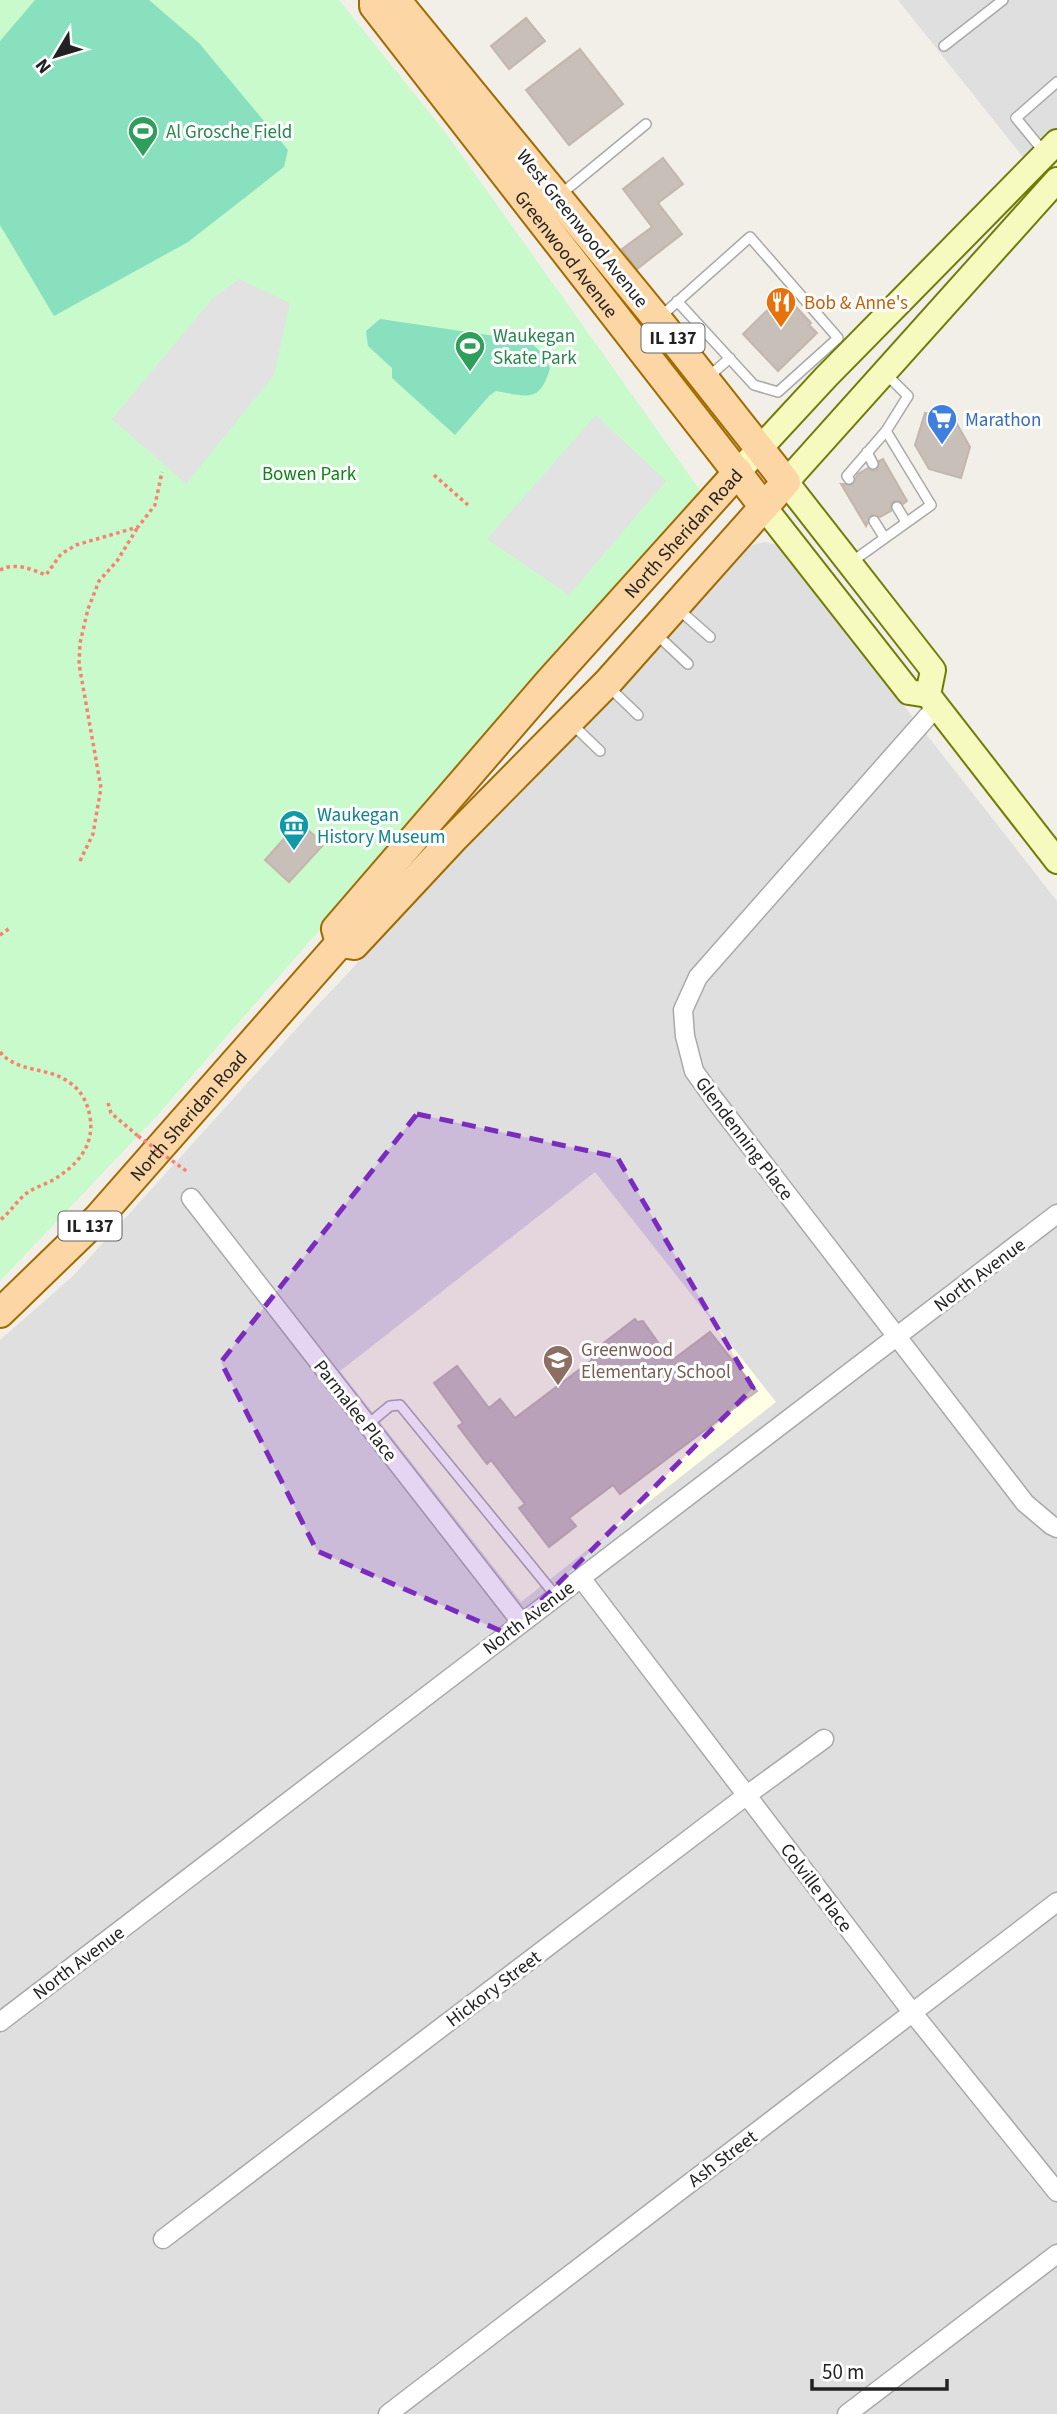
<svg xmlns="http://www.w3.org/2000/svg" width="1057" height="2414" font-family="'Source Sans 3',sans-serif">
<style>
.residential{fill:#e0dfdf}
.education{fill:#ffffe5}
.park{fill:#c8facc}
.pitch{fill:#88e0be}
.parking{fill:#e2e2e2}
.building{fill:#c7bfb8;stroke:#c4b6ab;stroke-width:2}
.lines{fill:none;stroke-linecap:round;stroke-linejoin:round}
.lane-casing{stroke:#a9a9a9;stroke-width:12}
.street-casing{stroke:#a9a9a9;stroke-width:21}
.secondary-casing{stroke:#707d05;stroke-width:28}
.primary-casing{stroke:#a06b00;stroke-width:32}
.path{stroke:#fa8072;stroke-width:3.5;stroke-dasharray:3.5 3.5;stroke-linecap:butt}
.lane{stroke:#fff;stroke-width:9}
.street{stroke:#fff;stroke-width:18}
.secondary{stroke:#f7fabf;stroke-width:24}
.primary{stroke:#fcd6a4;stroke-width:28}
.path-bridge{stroke:#fa8072;stroke-width:3.5;stroke-dasharray:3.5 3.5;stroke-linecap:butt}
.marked{fill:#7b2cbf;fill-opacity:0.2;stroke:#7b2cbf;stroke-width:5;stroke-dasharray:14 9;stroke-linejoin:round}
.labels{text-anchor:middle;stroke-width:6;stroke-linejoin:round;paint-order:stroke}
.shield{fill:#fff;stroke:#646464;stroke-width:2}
.shield-label{font-size:18px;font-weight:bold;fill:#222}
.leisure-label{font-size:19px;fill:#27864d;stroke:#fff;text-anchor:start}
.street-label{font-size:19px;fill:#222;stroke:#fff}
.food-label{font-size:19px;fill:#c56008;stroke:#fff;text-anchor:start}
.shop-label{font-size:19px;fill:#366cbe;stroke:#fff;text-anchor:start}
.park-label{font-size:19px;fill:#0c8416;stroke:#fff}
.culture-label{font-size:19px;fill:#0d838f;stroke:#fff;text-anchor:start}
.education-label{font-size:19px;fill:#785e54;stroke:#fff;text-anchor:start}
</style>
<rect width="100%" height="100%" fill="#f2efe9"/>
<path class="residential" d="M 898,0 L 1057,0 L 1057,132 L 1027,162 Z
M 765,542 L 778,545 L 1057,901 L 1057,2414 L 0,2414 L 0,1340 L 73,1276 L 316,1007 L 629,675 L 746,546 Z"/>
<path class="education" d="M 595,1172 L 776,1402 L 521,1602 L 340,1371 Z"/>
<path class="park" d="M 0,0 L 339,0 L 445,132 L 702,493 L 155,1118 L 0,1281 Z"/>
<path class="pitch" d="M 35,0 L 149,0 L 199,43 L 288,150 L 284,167 L 188,242 L 54,316 L 0,225 L 0,41 Z
M 380,319 L 529,341 L 542,353 L 550,368 C 540,404 527,396 496,391 L 489,396 L 455,435 L 392,378 L 392,368 L 368,346 L 366,331 Z"/>
<path class="parking" d="M 239,279 L 290,303 L 274,375 L 186,484 L 112,419 L 212,299 Z
M 596,415 L 666,481 L 569,595 L 487,539 Z"/>
<path class="building" d="M 526,18 L 545,41 L 509,69 L 491,46 Z
M 580,49 L 623,104 L 569,145 L 526,90 Z
M 663,158 L 683,184 L 658,203 L 682,234 L 637,269 L 622,249 L 652,227 L 623,189 Z
M 784,294 L 811,323 L 809,325 L 817,333 L 778,371 L 743,334 Z
M 925,413 L 954,419 L 970,447 L 961,478 L 929,469 L 915,445 Z
M 883,459 L 907,501 L 903,504 L 900,501 L 894,501 L 891,504 L 891,511 L 880,517 L 871,515 L 866,526 L 841,484 L 852,485 L 858,474 L 868,468 L 872,471 L 877,470 L 879,461 Z
M 299,822 L 324,844 L 289,882 L 265,860 Z
M 635,1319 L 637,1322 L 643,1321 L 671,1361 L 710,1332 L 757,1391 L 620,1494 L 613,1485 L 569,1518 L 576,1526 L 549,1547 L 519,1508 L 525,1504 L 491,1460 L 487,1464 L 458,1426 L 463,1423 L 434,1383 L 457,1366 L 489,1408 L 500,1399 L 515,1418 L 592,1360 L 588,1355 Z"/>
<g class="lines">
<g class="lane-casing">
<path id="lane" d="M 944,46 L 1003,0
M 1044,152 L 1016,118 L 1057,82
M 561,194 L 646,124
M 659,318 L 750,237 L 838,338 L 778,392 L 754,385 L 677,301
M 707,378 L 730,358
M 867,452 L 873,464
M 849,479 L 847,476 L 886,431 L 908,396 L 887,375
M 897,507 L 906,522
M 874,521 L 884,537
M 850,563 L 931,505 L 886,431
M 677,608 L 710,637
M 656,634 L 688,664
M 609,687 L 638,715
M 571,723 L 600,751
M 367,1425 L 390,1406 L 400,1405 L 556,1596"/>
</g>
<g class="street-casing">
<path id="street" d="M 937,706 L 698,977 L 683,1010 L 685,1036 L 694,1071 L 714,1099 L 1025,1503 L 1051,1525 L 1057,1528
M 191,1198 L 521,1622
M 581,1578 L 912,2012 L 1057,2192
M 0,2022 L 1057,1214
M 163,2239 L 747,1795 L 824,1739
M 388,2414 L 1057,1902
M 847,2414 L 1057,2254"/>
</g>
<g class="secondary-casing">
<path id="secondary" d="M 738,472 L 826,377 L 1057,142
M 764,507 L 909,692 L 928,695 L 1057,861
M 928,695 L 933,670 L 786,482 L 1057,180"/>
</g>
<g class="primary-casing">
<g id="primary">
<path id="s1" d="M 374,0 L 374,6 L 764,507"/>
<path d="M 340,943 L 354,945 L 453,839 L 609,681 L 786,482 L 658,320 L 396,0"/>
<path id="s2" d="M 340,943 L 336,929 L 549,682 L 738,472"/>
<path id="s3" d="M 0,1313 L 98,1218 L 340,943"/>
</g>
</g>
<path class="path" d="M 434,475 L 468,505
M 0,570 C 16,562 30,569 46,575 L 61,554 L 76,545 L 138,527 L 155,505 L 162,472
M 80,861 L 93,834 L 101,788 L 79,664 L 80,643 L 88,609 L 99,581 L 117,561 L 138,527
M 0,935 L 10,928
M 0,1052 C 17,1072 43,1067 64,1079 C 80,1088 87,1100 90,1117 C 95,1146 76,1167 51,1181 C 43,1185 34,1188 27,1193 C 17,1200 10,1213 0,1220
M 108,1103 L 111,1113 L 138,1136"/>
<use href="#lane" class="lane"/>
<use href="#street" class="street"/>
<use href="#secondary" class="secondary"/>
<use href="#primary" class="primary"/>
<path class="path-bridge" d="M 138,1136 L 189,1173"/>
</g>
<path class="marked" d="M 417,1114 L 617,1157 L 753,1388 L 508,1634 L 317,1551 L 221,1362 Z"/>
<defs>
<g id="stadium-pin" transform="scale(1.575)"><path d="M0 17L-7.5 6A9.5 9.5 0 1 1 7.5 6Z" fill="#2e9e5b" stroke="#fff"/><path d="M0-5a6.5 5 0 1 0 0 10a6.5 5 0 1 0 0-10ZM-3.5-1.8h7v3.6h-7Z" fill="#fff"/></g>
<g id="restaurant-pin" transform="scale(1.575)"><path d="M0 17L-7.5 6A9.5 9.5 0 1 1 7.5 6Z" fill="#e8710a" stroke="#fff"/><path d="M-5-6h1v4h1v-4h1v4h1v-4h1v5L-1.5 .5V6h-2V.5L-5-1ZM5-6V6H3V1.5H1.5Q1.5-4 5-6Z" fill="#fff"/></g>
<g id="supermarket-pin" transform="scale(1.575)"><path d="M0 17L-7.5 6A9.5 9.5 0 1 1 7.5 6Z" fill="#3f7fe0" stroke="#fff"/><path d="M-6-5.5h2.5l.6 2H6L4.5 2H-2.5L-4.4-4H-6ZM-1.5 3.2a1.3 1.3 0 1 0 .1 0ZM3 3.2a1.3 1.3 0 1 0 .1 0Z" fill="#fff"/></g>
<g id="museum-pin" transform="scale(1.575)"><path d="M0 17L-7.5 6A9.5 9.5 0 1 1 7.5 6Z" fill="#0f9aa8" stroke="#fff"/><path d="M0-6L6-3V-2H-6V-3ZM-5-1h2V3h-2ZM-1-1h2V3h-2ZM3-1h2V3H3ZM-6 4H6V6H-6Z" fill="#fff"/></g>
<g id="school-pin" transform="scale(1.575)"><path d="M0 17L-7.5 6A9.5 9.5 0 1 1 7.5 6Z" fill="#8d6e63" stroke="#fff"/><path d="M0-5L7-2L0 1L-7-2ZM-4 1L0 2.5L4 1V4Q0 6-4 4Z" fill="#fff"/></g>
</defs>
<g fill-rule="evenodd">
<use href="#stadium-pin" x="143" y="131"/>
<use href="#restaurant-pin" x="781" y="302"/>
<use href="#stadium-pin" x="470" y="346"/>
<use href="#supermarket-pin" x="942" y="419"/>
<use href="#museum-pin" x="294" y="825"/>
<use href="#school-pin" x="558" y="1360"/>
</g>
<g class="labels">
<g class="shield">
<rect x="641.5" y="323.5" width="63" height="29" rx="5"/>
<rect x="58.5" y="1211.5" width="63" height="29" rx="5"/>
</g>
<g class="shield-label">
<text x="673" y="344">IL 137</text>
<text x="90" y="1232">IL 137</text>
</g>
<g class="leisure-label">
<text x="166" y="138">Al Grosche Field</text>
<text x="493" y="342">Waukegan<tspan x="493" dy="22">Skate Park</tspan></text>
</g>
<g class="street-label">
<text transform="translate(583 228) rotate(51)" y="7">West Greenwood Avenue</text>
<text dy="7" stroke="none"><textPath href="#s1" startOffset="320">Greenwood Avenue</textPath></text>
<text dy="7" stroke="none"><textPath href="#s2" startOffset="541">North Sheridan Road</textPath></text>
<text dy="7" stroke="none"><textPath href="#s3" startOffset="273">North Sheridan Road</textPath></text>
<text transform="translate(745 1138) rotate(53)" y="7">Glendenning Place</text>
<text transform="translate(979 1274) rotate(-37)" y="7">North Avenue</text>
<text transform="translate(356 1410) rotate(52)" y="7">Parmalee Place</text>
<text transform="translate(528 1617) rotate(-37)" y="7">North Avenue</text>
<text transform="translate(817 1887) rotate(53)" y="7">Colville Place</text>
<text transform="translate(78 1962) rotate(-37)" y="7">North Avenue</text>
<text transform="translate(493 1988) rotate(-37)" y="7">Hickory Street</text>
<text transform="translate(722 2158) rotate(-37)" y="7">Ash Street</text>
</g>
<g class="food-label">
<text x="804" y="309">Bob &amp; Anne's</text>
</g>
<g class="shop-label">
<text x="965" y="426">Marathon</text>
</g>
<g class="park-label">
<text x="309" y="480">Bowen Park</text>
</g>
<g class="culture-label">
<text x="317" y="821">Waukegan<tspan x="317" dy="22">History Museum</tspan></text>
</g>
<g class="education-label">
<text x="581" y="1356">Greenwood<tspan x="581" dy="22">Elementary School</tspan></text>
</g>
</g>
<g transform="translate(56 56) rotate(232)" stroke="#ffffff" stroke-width="5" paint-order="stroke">
<path d="M0-5L12 26L0 18L-12 26Z" fill="#222222"/>
<text y="-10" font-size="19" font-weight="bold" text-anchor="middle" fill="#222222">N</text>
</g>
<path d="M812 2379v10h135v-10" fill="none" stroke="#222222" stroke-width="3.5"/>
<text x="822" y="2379" font-size="21" fill="#222222" stroke="#ffffff" stroke-width="5" paint-order="stroke">50 m</text>
</svg>
